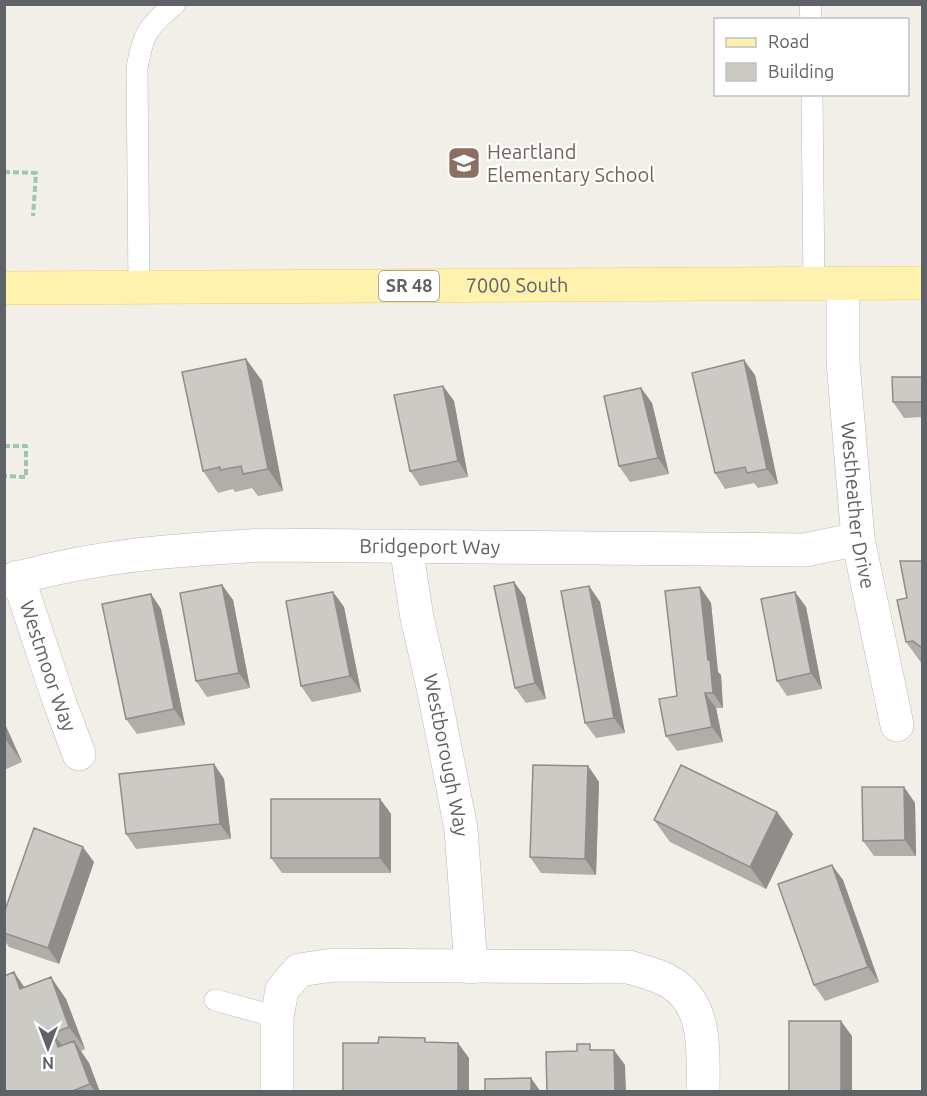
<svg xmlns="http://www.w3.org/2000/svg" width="927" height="1096" font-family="Ubuntu,sans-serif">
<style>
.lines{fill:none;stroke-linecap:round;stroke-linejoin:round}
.service-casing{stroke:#b5b8bc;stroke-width:22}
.minor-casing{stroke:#b5b8bc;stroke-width:34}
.primary-casing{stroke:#f2c960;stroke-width:34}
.path{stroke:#9cc7a9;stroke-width:4;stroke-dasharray:6 3;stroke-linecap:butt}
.service{stroke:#fff;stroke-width:21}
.minor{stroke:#fff;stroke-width:33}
.primary{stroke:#fff2af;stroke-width:33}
.wall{fill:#afaea9}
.shaded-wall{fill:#8f8d8a}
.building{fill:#cccac5;stroke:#8f8d8a;stroke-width:1.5}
.labels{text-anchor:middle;stroke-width:4.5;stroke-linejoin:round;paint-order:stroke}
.shield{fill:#fff;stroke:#8f9295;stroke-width:1.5}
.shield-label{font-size:18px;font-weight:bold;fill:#5f6368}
.education-label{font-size:20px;fill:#785e54;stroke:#fff;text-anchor:start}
.street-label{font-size:20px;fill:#5f6368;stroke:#fff}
</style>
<rect width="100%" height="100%" fill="#f1efe8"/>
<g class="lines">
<g class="service-casing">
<path id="service" d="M 810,4 L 811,20
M 812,94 L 814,285
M 139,288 L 137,68 C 143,33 148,26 175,4
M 215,1000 L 277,1017"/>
</g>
<g class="minor-casing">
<g id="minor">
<path id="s1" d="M 843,284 L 843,362 L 858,539 L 897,725"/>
<path id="s2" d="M 406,546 L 417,618 L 433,687 L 461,829 L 471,967"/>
<path id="s3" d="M 18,577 L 58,698 L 79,754"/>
<path id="s4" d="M 4,582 C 22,576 40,572 58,568 C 126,553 194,549 263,545 L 805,550 L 858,539"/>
<path d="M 277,1092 L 277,1017 L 282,990 L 299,970 L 333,965 L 629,967 C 644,972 660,975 673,984 C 708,1007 703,1055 703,1092"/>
</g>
</g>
<g class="primary-casing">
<g id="primary">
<path id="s5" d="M 4,288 L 922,283"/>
</g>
</g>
<path class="path" d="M 4,172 L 36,173 L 33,216
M 4,446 L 26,446 L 26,477 L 4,476"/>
<use href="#service" class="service"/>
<use href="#minor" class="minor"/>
<use href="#primary" class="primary"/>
</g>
<path class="wall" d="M 246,359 L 262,381 L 283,491 L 258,496 L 252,488 L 235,492 L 233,489 L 218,493 L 203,471 Z
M 755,375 L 778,484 L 758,488 L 754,483 L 725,489 L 715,473 Z
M 922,377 L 922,417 L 904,418 L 893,402 Z
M 443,386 L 454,401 L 468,477 L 420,486 L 410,471 Z
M 641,388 L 652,403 L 669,474 L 630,482 L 619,466 Z
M 922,561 L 922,664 L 906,642 L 907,598 Z
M 514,582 L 525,597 L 546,699 L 526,703 L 515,688 Z
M 222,585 L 233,600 L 250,688 L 207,697 L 196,681 Z
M 589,586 L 600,602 L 625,733 L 596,738 L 585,723 Z
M 700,587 L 711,603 L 718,672 L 721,675 L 723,708 L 716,708 L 723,742 L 677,751 L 666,736 L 677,696 Z
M 333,592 L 344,607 L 361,692 L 312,702 L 301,686 Z
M 795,592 L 806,607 L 822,689 L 787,696 L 777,681 Z
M 151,594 L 161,609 L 185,725 L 137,734 L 126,719 Z
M 4,722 L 22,762 L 4,770 Z
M 214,764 L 224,779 L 231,839 L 136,849 L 126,834 Z
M 588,766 L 599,782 L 596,875 L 541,873 L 530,857 Z
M 904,787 L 915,803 L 916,856 L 874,856 L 863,841 Z
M 380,799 L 391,814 L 391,873 L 282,873 L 271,858 Z
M 777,812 L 793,834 L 766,889 L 670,842 L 654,820 Z
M 94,862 L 59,964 L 9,947 L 4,940 L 4,913 Z
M 843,880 L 879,982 L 825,1001 L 814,985 Z
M 24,987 L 66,999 L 85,1049 L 81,1051 L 89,1063 L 100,1092 L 4,1092 Z"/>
<path class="shaded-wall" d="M 246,359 L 262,381 L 283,491 L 268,469 Z
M 744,360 L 755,375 L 778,484 L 767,469 Z
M 443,386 L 454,401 L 468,477 L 458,461 Z
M 641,388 L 652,403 L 669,474 L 658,458 Z
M 514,582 L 525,597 L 546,699 L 535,683 Z
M 222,585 L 233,600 L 250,688 L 239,673 Z
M 589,586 L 600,602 L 625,733 L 614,718 Z
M 700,587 L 711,603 L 718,672 L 721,675 L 723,708 L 713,693 L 708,660 Z
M 333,592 L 344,607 L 361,692 L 350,676 Z
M 795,592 L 806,607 L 822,689 L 811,673 Z
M 151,594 L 161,609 L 185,725 L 174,709 Z
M 705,693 L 716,708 L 723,742 L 712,727 Z
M 4,722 L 22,762 L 6,740 L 4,736 Z
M 214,764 L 224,779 L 231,839 L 220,824 Z
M 588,766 L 599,782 L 596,875 L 585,859 Z
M 904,787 L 915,803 L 916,856 L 905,840 Z
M 380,799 L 391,814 L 391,873 L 380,858 Z
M 777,812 L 793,834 L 766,889 L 750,867 Z
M 83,847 L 94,862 L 59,964 L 48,948 Z
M 832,865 L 843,880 L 879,982 L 868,967 Z
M 14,972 L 29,994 L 20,989 Z
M 51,977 L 66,999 L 85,1049 L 69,1027 Z
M 841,1021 L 852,1036 L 852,1092 L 841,1092 Z
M 53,1033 L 69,1055 L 58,1047 Z
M 74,1041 L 89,1063 L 100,1092 L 95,1092 L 90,1084 Z
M 458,1043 L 469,1058 L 469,1092 L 458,1092 Z
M 614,1050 L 625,1065 L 626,1092 L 615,1092 Z
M 531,1078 L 541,1092 L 531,1092 Z"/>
<path class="building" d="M 246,359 L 268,469 L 243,474 L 241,466 L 220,470 L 220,467 L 203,471 L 182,372 Z
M 744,360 L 767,469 L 747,473 L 745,467 L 715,473 L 692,373 Z
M 892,377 L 922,377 L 922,402 L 893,402 Z
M 443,386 L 458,461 L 410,471 L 394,395 Z
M 641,388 L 658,458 L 619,466 L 604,396 Z
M 900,561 L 922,561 L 922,648 L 913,641 L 906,642 L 897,600 L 907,598 Z
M 514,582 L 535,683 L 515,688 L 494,586 Z
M 222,585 L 239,673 L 196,681 L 180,593 Z
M 589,586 L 614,718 L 585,723 L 561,591 Z
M 700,587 L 708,660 L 710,660 L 713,693 L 705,693 L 712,727 L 666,736 L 659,699 L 677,696 L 665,591 Z
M 333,592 L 350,676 L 301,686 L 286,601 Z
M 795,592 L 811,673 L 777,681 L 761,599 Z
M 151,594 L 174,709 L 126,719 L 102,604 Z
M 214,764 L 220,824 L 126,834 L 119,774 Z
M 533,765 L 588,766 L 585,859 L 530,857 Z
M 681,765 L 777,812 L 750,867 L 654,820 Z
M 862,787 L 904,787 L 905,840 L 863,841 Z
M 271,799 L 380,799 L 380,858 L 271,858 Z
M 34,828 L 83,847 L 48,948 L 4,933 L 4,913 Z
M 832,865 L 868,967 L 814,985 L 778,884 Z
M 14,972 L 20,989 L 51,977 L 69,1027 L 53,1033 L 58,1047 L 74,1041 L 90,1084 L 70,1092 L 4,1092 L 4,976 Z
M 789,1021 L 841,1021 L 841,1092 L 789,1092 Z
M 379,1037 L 425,1038 L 425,1042 L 458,1043 L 458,1092 L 343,1092 L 343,1043 L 378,1043 Z
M 577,1044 L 590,1044 L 590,1050 L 614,1050 L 615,1092 L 547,1092 L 546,1052 L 577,1051 Z
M 531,1078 L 531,1092 L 485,1092 L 485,1079 Z"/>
<defs>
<g id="school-square" transform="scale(1.725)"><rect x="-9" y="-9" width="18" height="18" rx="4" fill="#8d6e63" stroke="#fff"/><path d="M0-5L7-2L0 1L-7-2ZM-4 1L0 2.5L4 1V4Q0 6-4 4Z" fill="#fff"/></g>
</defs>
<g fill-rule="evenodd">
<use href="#school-square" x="464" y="163"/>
</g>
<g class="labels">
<rect class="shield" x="379" y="271" width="60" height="30" rx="4.5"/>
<g class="shield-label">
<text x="409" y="292">SR 48</text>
</g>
<g class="education-label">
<text x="487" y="159">Heartland<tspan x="487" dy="23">Elementary School</tspan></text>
</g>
<g class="street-label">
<text dy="7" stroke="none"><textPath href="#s5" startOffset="513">7000 South</textPath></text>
<text dy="7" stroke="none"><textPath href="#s1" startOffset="222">Westheather Drive</textPath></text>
<text dy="7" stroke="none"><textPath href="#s4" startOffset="429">Bridgeport Way</textPath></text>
<text dy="7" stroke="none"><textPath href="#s3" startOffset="94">Westmoor Way</textPath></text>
<text dy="7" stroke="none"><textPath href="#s2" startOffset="213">Westborough Way</textPath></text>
</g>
</g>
<rect width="927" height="1096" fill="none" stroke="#5f6368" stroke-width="12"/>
<rect x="714" y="18" width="195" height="78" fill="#ffffff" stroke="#bfc1c3" stroke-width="1.5"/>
<rect x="726" y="38" width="30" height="9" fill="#fff2af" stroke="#bfc1c3" stroke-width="1.5"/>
<text x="768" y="48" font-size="18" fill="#5f6368">Road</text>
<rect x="726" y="63" width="30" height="18" fill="#cccac5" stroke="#bfc1c3" stroke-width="1.5"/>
<text x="768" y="78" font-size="18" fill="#5f6368">Building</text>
<g transform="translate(48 1048) rotate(180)" stroke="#ffffff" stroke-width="4.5" paint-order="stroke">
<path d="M0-4.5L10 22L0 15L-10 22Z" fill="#5f6368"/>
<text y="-9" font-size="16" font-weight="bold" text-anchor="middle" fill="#5f6368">N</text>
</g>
</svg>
